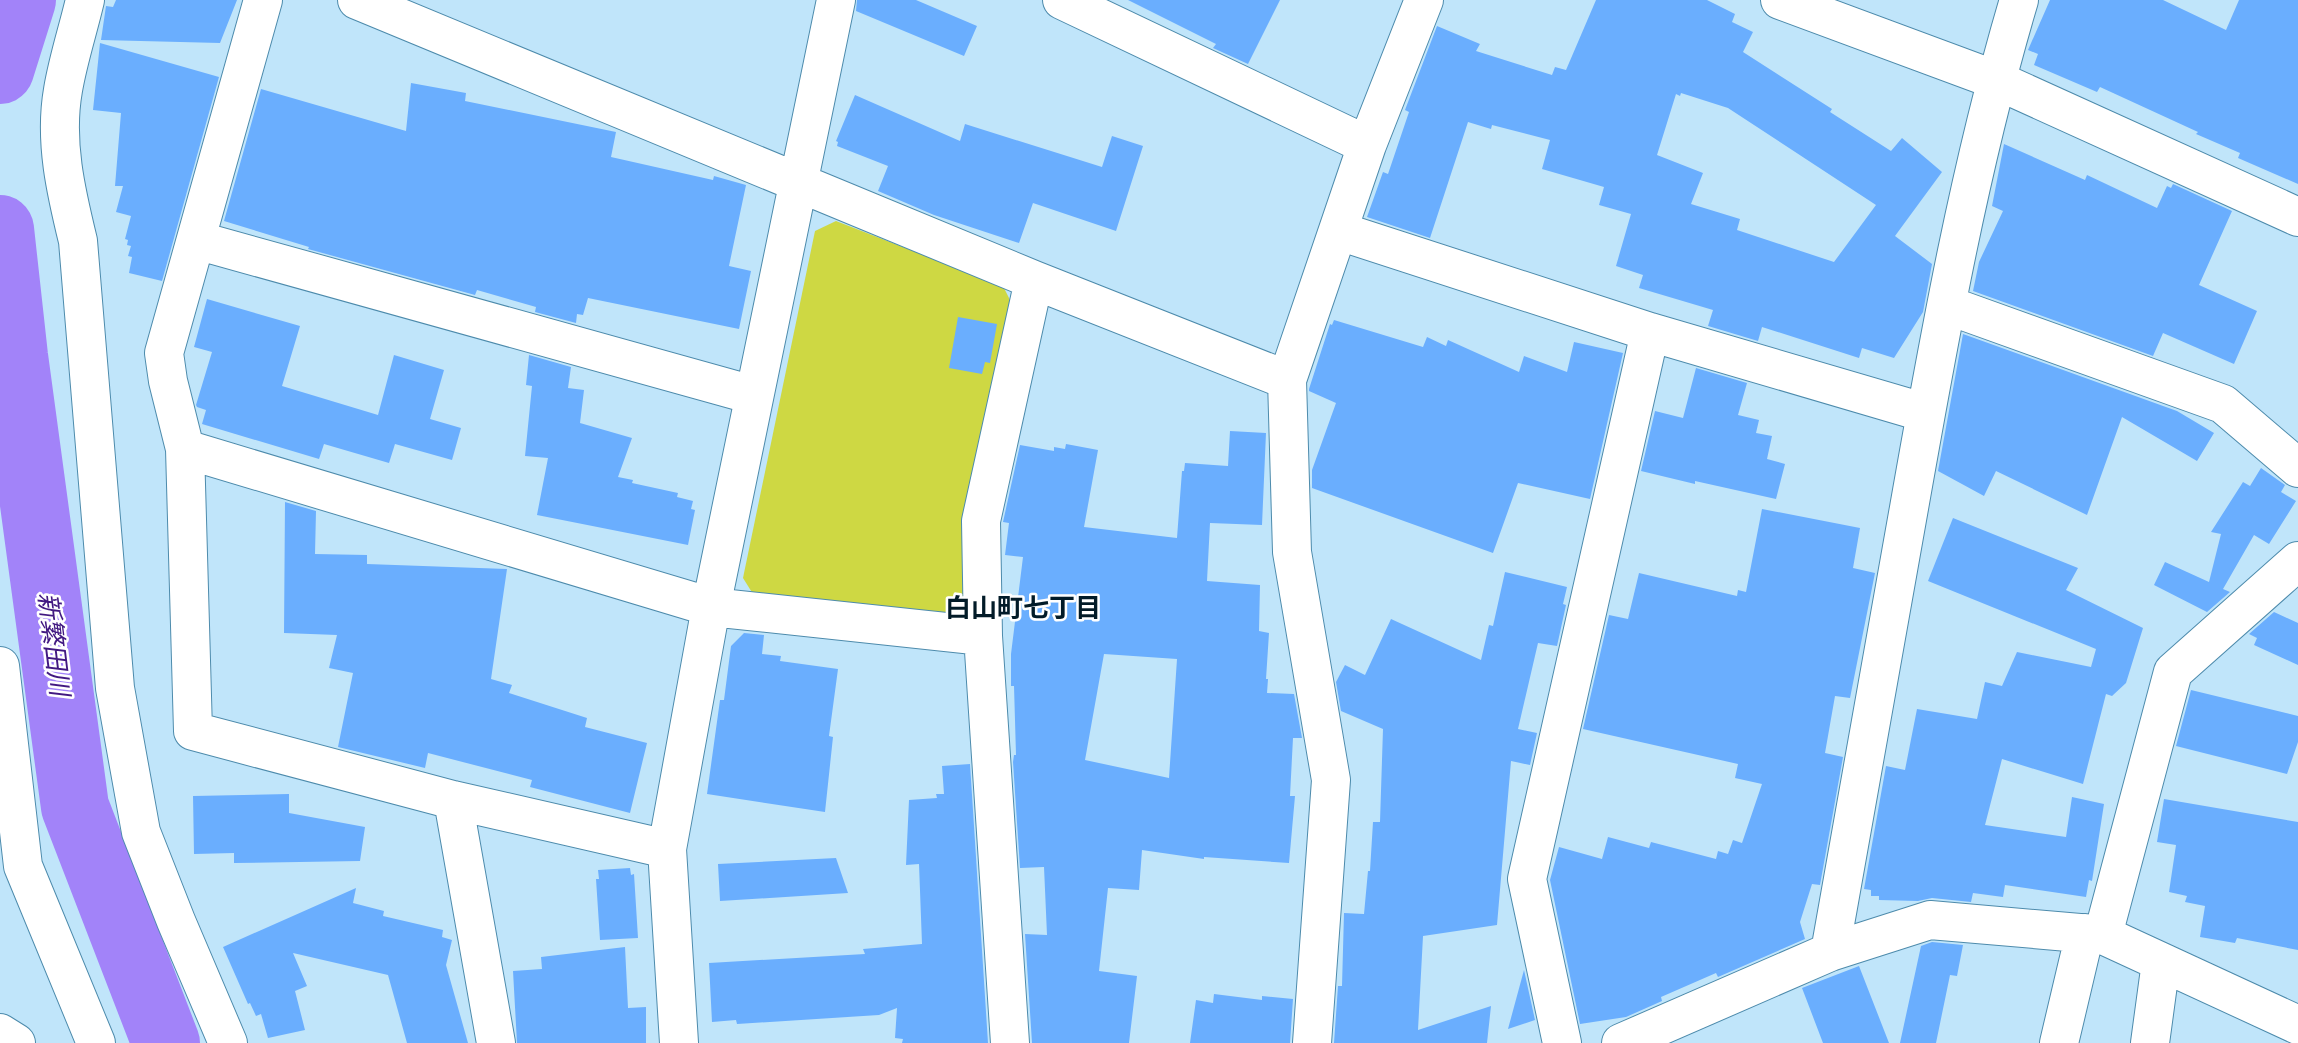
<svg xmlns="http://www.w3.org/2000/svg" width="2298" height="1043" font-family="'DejaVu Sans','Noto Sans JP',sans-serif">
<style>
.green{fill:#ced843}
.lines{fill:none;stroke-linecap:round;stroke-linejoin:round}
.river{stroke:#a283f9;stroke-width:68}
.building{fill:#6aaefe;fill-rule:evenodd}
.minor-casing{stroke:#4d8bac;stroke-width:40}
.minor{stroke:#fff;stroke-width:38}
.labels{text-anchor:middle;stroke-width:5;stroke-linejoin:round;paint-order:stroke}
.neighbourhood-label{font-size:26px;font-weight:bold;fill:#021b28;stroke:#fff}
.water-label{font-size:26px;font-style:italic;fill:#411881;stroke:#fff}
</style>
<rect width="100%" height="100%" fill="#c0e5fa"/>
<path class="green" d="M 836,221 L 1003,286 L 1012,304 L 968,606 L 954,619 L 753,594 L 743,578 L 815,231 Z"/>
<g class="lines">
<path class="river" d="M 0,70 L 22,0
M 0,229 L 14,356 L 75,807 L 166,1043"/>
</g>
<path class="building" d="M 116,0 L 237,0 L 220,43 L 101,40 L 106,6 L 113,7 Z
M 857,0 L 916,0 L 977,26 L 964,56 L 856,11 Z
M 1128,0 L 1280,0 L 1248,64 L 1213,48 L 1216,44 Z
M 1596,0 L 1707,0 L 1735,14 L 1732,22 L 1753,32 L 1743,52 L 1832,109 L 1830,112 L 1891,151 L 1902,138 L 1942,172 L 1895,236 L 1932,264 L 1923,312 L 1894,358 L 1862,348 L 1859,358 L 1762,327 L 1758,341 L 1708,326 L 1713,310 L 1639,288 L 1643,275 L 1616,266 L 1631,214 L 1599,205 L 1604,187 L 1542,169 L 1550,140 L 1492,125 L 1491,129 L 1468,122 L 1430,238 L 1367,217 L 1383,172 L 1388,174 L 1409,112 L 1405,110 L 1437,26 L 1480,44 L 1476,51 L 1552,75 L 1555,67 L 1566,70 ZM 1681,93 L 1728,108 L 1876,205 L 1834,262 L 1737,230 L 1740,219 L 1691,204 L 1703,173 L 1657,155 L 1676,94 L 1680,96 Z
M 2050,0 L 2163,0 L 2226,30 L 2239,0 L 2298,0 L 2298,184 L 2238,158 L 2240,153 L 2196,134 L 2198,132 L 2100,87 L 2097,92 L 2034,65 L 2038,54 L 2028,50 Z
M 100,43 L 219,77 L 162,281 L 129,273 L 132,257 L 128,256 L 131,246 L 127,245 L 128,240 L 125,239 L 131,216 L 116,212 L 123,186 L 115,186 L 121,113 L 93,110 Z
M 411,83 L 466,93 L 465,101 L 616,132 L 611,157 L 713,180 L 714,176 L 746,185 L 729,266 L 751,271 L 739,329 L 588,298 L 583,315 L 577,314 L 576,323 L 535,312 L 536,307 L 477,290 L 475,295 L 308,249 L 309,247 L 224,221 L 261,89 L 406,131 Z
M 855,95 L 960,141 L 965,124 L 1102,167 L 1112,136 L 1143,146 L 1116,231 L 1033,203 L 1019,243 L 934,215 L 878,191 L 888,166 L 837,146 L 838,142 L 836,141 Z
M 2004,144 L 2085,180 L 2087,175 L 2157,208 L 2167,186 L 2171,188 L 2173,184 L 2232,211 L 2199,285 L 2257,311 L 2234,364 L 2163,333 L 2153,356 L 1973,291 L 1979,262 L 2003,211 L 1992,206 Z
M 207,299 L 300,326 L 282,386 L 378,415 L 394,355 L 444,370 L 430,419 L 461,428 L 452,460 L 395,444 L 389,463 L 324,444 L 319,459 L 202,424 L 206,410 L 197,407 L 196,405 L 212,352 L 194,347 Z
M 958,317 L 997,324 L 990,363 L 985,362 L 982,374 L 949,368 Z
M 1334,320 L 1423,347 L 1427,337 L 1446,346 L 1448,340 L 1519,372 L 1524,356 L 1567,372 L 1574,342 L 1623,353 L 1590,499 L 1518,483 L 1493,553 L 1312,488 L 1312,470 L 1336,403 L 1309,391 L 1309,389 L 1330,324 L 1332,325 Z
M 1963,334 L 2177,411 L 2214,433 L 2197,461 L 2122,417 L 2087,515 L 1996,471 L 1984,496 L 1938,471 Z
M 529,355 L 571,367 L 568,388 L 584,390 L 580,423 L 632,438 L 618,477 L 633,480 L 632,483 L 678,493 L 677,497 L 693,501 L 691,509 L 695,510 L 688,545 L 537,515 L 548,458 L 525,456 L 532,386 L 526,385 Z
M 1696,368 L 1747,383 L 1738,415 L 1759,420 L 1756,433 L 1772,436 L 1767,459 L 1785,464 L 1776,499 L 1695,481 L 1695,484 L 1641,471 L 1655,411 L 1683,418 Z
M 1230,431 L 1266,433 L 1262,525 L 1210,523 L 1207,581 L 1260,585 L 1259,631 L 1269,633 L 1266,679 L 1268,679 L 1267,693 L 1294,694 L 1302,738 L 1293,738 L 1290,796 L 1295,796 L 1289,863 L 1204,857 L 1204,859 L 1142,850 L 1139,890 L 1108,888 L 1099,971 L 1137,976 L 1129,1043 L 1032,1043 L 1025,934 L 1047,935 L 1044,867 L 1020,868 L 1013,762 L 1014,755 L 1016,755 L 1014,686 L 1011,686 L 1011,654 L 1023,557 L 1005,555 L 1009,523 L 1003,522 L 1020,445 L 1054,451 L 1054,447 L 1065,449 L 1066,444 L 1098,450 L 1084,527 L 1177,538 L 1182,471 L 1184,471 L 1185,463 L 1228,466 ZM 1104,654 L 1177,659 L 1169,778 L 1085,760 Z
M 2261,468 L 2285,485 L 2281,492 L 2296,501 L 2269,544 L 2254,535 L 2223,589 L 2230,592 L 2207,612 L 2154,585 L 2165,562 L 2209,582 L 2221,534 L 2211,532 L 2243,482 L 2250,486 Z
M 285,502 L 316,511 L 315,554 L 367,555 L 367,564 L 507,569 L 491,679 L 512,685 L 509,693 L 587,718 L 585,727 L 647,743 L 630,813 L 530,787 L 532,780 L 428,753 L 425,768 L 338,747 L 353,673 L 329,668 L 337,635 L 284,633 Z
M 1762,509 L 1860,528 L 1853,568 L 1875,573 L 1850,698 L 1835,696 L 1825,753 L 1843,757 L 1820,885 L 1812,884 L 1800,922 L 1805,939 L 1718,977 L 1716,973 L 1661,997 L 1662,1001 L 1626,1017 L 1580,1024 L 1550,880 L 1559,847 L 1602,859 L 1608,837 L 1649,848 L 1651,842 L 1716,859 L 1718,851 L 1728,854 L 1733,840 L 1742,843 L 1762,784 L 1735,778 L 1738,764 L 1583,729 L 1609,615 L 1628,619 L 1639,573 L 1737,596 L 1738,590 L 1746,592 Z
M 1953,518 L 2078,568 L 2066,590 L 2143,628 L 2126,683 L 2112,696 L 2106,694 L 2083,784 L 2002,759 L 1985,825 L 2066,837 L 2072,797 L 2104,804 L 2092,881 L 2089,880 L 2086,897 L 2005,885 L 2003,897 L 1973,893 L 1971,902 L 1932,898 L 1918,901 L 1879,900 L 1879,896 L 1871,896 L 1871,890 L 1864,889 L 1886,766 L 1905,770 L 1917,709 L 1977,719 L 1985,682 L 2002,686 L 2017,652 L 2091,667 L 2096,649 L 1928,581 Z
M 1505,572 L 1567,587 L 1563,604 L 1566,605 L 1557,646 L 1538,643 L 1518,729 L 1537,733 L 1530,765 L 1511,761 L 1497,925 L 1423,936 L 1418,1030 L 1491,1006 L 1487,1043 L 1334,1043 L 1338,986 L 1342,986 L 1344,913 L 1364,914 L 1368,871 L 1370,871 L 1373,822 L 1380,822 L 1383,729 L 1341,711 L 1336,682 L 1345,665 L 1365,675 L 1391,619 L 1481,660 L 1489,625 L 1493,626 Z
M 2274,612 L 2298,623 L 2298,665 L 2254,645 L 2257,638 L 2249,634 Z
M 744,633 L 764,635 L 762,654 L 781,656 L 780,661 L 838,669 L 829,736 L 833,737 L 825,812 L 707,794 L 720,700 L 724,700 L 731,646 Z
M 2191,690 L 2298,716 L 2298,742 L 2287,774 L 2176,746 Z
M 970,764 L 988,1043 L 902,1043 L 903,1039 L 895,1038 L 897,1008 L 879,1015 L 737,1024 L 736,1020 L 712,1022 L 709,963 L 865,954 L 863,949 L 922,944 L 919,864 L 906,865 L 909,800 L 937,798 L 936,794 L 944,794 L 942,766 Z
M 289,794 L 289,813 L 365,827 L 360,861 L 234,863 L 234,853 L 194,854 L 193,796 Z
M 2164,799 L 2298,822 L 2298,950 L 2237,938 L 2235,943 L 2200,937 L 2205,906 L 2185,902 L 2187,896 L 2169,892 L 2176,845 L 2157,842 Z
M 836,858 L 848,893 L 720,901 L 718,864 Z
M 630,868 L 631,875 L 634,874 L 638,938 L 600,940 L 596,879 L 599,879 L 598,870 Z
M 356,888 L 353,903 L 384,911 L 383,916 L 443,930 L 442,937 L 452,940 L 446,965 L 468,1043 L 407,1043 L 388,975 L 293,953 L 307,986 L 295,991 L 305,1030 L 268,1038 L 261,1014 L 256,1016 L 250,1003 L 248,1004 L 223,947 Z
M 1932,942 L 1963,945 L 1957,976 L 1950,975 L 1936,1043 L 1900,1043 L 1921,946 Z
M 625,947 L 628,1008 L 646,1007 L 646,1043 L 517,1043 L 513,971 L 542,969 L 541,957 Z
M 1859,966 L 1889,1043 L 1823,1043 L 1802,988 Z
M 1524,970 L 1535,1020 L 1508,1029 Z
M 1214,994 L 1262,1000 L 1262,996 L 1293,999 L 1290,1043 L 1190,1043 L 1196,1000 L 1213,1003 Z"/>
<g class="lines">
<g class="minor-casing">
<path id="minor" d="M 85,0 C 78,30 68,60 63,90 C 54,141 66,192 78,241 L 115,688 L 141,832 L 176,921 L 228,1043
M 263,0 L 164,353 L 168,381 L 185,449 L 193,731 L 453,800 L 667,849
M 357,0 L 1034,280 L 1287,380
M 1062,0 L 1367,145
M 1780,0 L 1996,80 L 2298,217
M 1339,231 L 1650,332 L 1926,413
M 196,240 L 753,395
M 1947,305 L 2223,404 L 2298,468
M 185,449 L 711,607 L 983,636
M 0,666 L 23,866 L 96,1043
M 453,800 L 496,1043
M 2103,935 L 2173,672 L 2298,561
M 1830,952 C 1857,804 1883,656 1909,508 C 1939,338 1970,165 2019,0
M 0,1033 L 16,1043
M 679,1043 L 667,849 L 711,607 L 836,0
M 1010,1043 L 983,636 L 981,521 L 1034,280
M 1312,1043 L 1331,780 L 1292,552 L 1287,380 L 1367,145 L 1424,0
M 1562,1043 L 1527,879 L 1650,332
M 1621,1043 L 1830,952 L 1930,920 L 2103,935 L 2298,1025
M 2059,1043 L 2085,933
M 2150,1043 L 2161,962"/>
</g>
<use href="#minor" class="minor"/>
</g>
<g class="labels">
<g class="neighbourhood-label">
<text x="1023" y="617">白山町七丁目</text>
</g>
<g class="water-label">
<text transform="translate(54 644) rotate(83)" y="9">新繁田川</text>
</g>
</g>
</svg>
